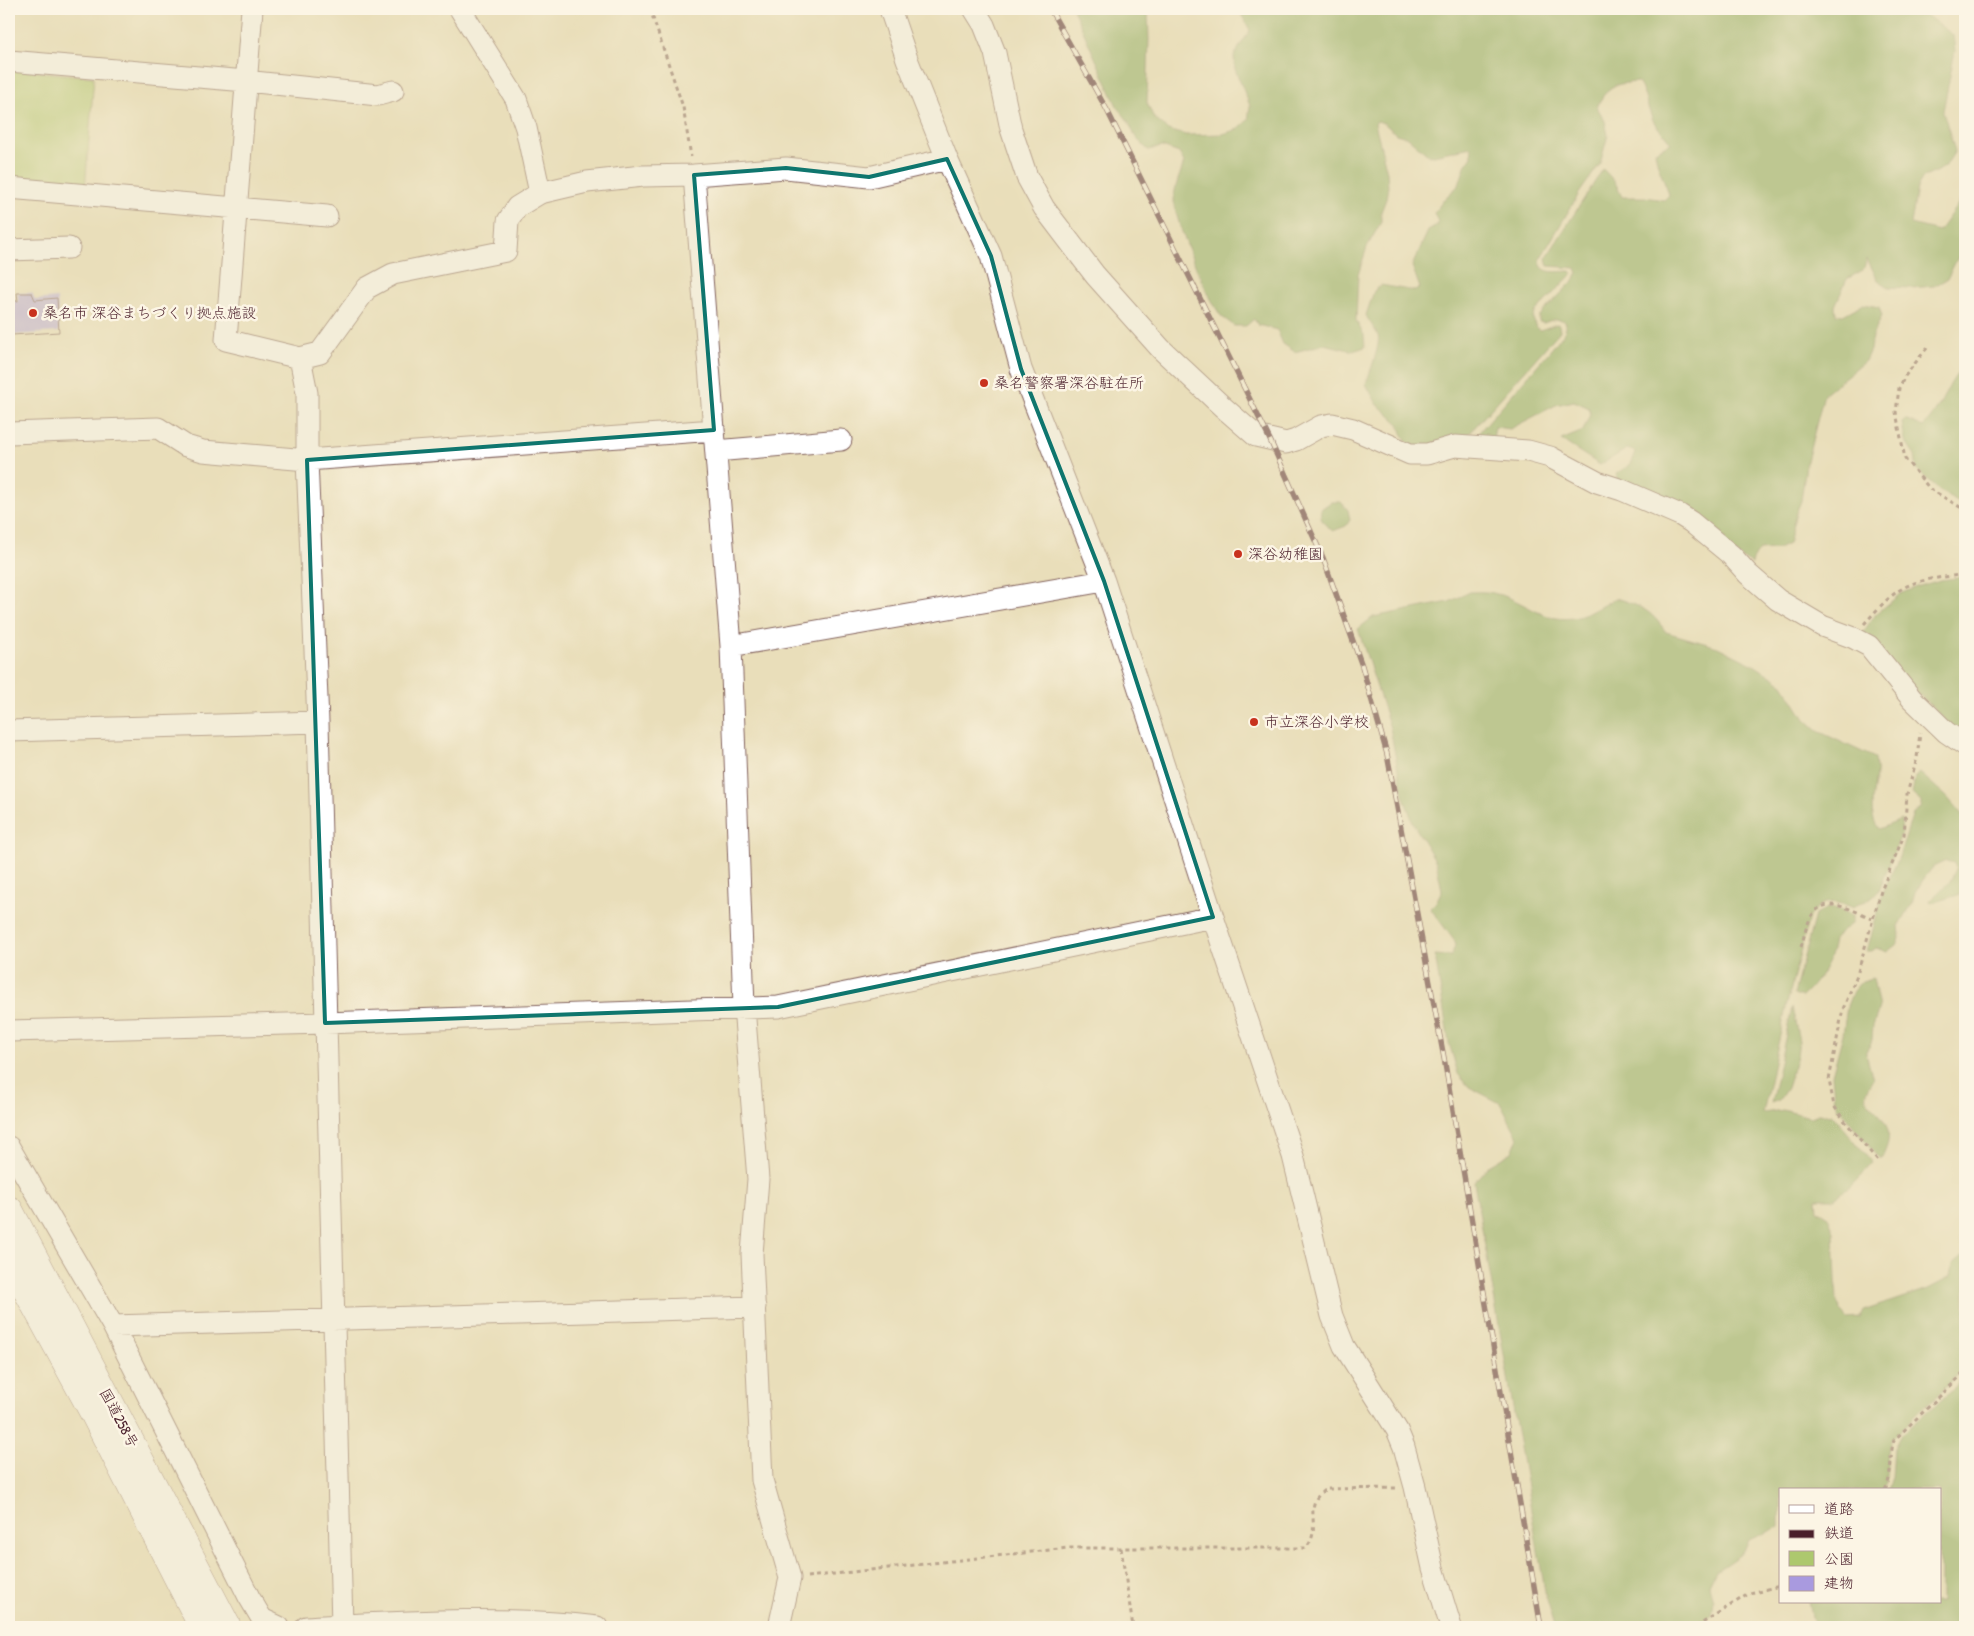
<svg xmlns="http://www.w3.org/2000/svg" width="1974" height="1636" font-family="'Patrick Hand','Klee One',sans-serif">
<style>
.green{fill:#adc86e;stroke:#7c744c}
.forest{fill:#8aac61;stroke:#6a6646}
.building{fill:#a99adf}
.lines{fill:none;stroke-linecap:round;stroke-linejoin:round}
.street-casing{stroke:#82625d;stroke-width:23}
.highway-casing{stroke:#82625d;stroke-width:29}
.path{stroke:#82625d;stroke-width:3;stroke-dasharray:4 4;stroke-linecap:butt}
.street{stroke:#fff;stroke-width:21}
.highway{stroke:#fff;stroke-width:28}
.rail-casing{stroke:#4a1f2b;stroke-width:5.5}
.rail{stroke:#fcf5e5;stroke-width:4;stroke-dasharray:11;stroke-linecap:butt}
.marked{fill:none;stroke:#0f766e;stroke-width:4;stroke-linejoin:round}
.poi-dot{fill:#c8321e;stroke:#fcf5e5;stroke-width:2}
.labels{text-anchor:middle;stroke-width:5;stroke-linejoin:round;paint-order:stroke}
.poi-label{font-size:15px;fill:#4a1f2b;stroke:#fcf5e5;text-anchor:start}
.street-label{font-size:15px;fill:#4a1f2b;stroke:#fcf5e5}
</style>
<rect width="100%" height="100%" fill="#fcf5e5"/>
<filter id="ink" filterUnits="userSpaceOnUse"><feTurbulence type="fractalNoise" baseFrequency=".02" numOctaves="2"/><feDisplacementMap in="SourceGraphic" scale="10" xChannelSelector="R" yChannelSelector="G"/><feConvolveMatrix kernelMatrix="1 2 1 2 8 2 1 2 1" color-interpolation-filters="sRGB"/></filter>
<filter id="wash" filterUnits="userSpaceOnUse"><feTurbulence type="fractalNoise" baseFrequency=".0096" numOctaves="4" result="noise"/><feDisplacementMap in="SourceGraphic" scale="20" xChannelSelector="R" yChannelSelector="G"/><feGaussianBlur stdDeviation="1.12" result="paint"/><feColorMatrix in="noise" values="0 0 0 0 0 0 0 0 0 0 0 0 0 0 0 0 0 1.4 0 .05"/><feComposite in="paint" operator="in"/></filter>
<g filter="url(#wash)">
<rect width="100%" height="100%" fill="#e9deba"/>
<path class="green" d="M 9,69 L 94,77 L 85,189 L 9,182 Z"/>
<path class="forest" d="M 1073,9 L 1148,9 L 1149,40 L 1147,103 L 1154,118 L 1168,130 L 1186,135 L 1223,134 L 1238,129 L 1248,120 L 1250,106 L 1235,69 L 1234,56 L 1250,30 L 1238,9 L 1913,9 L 1922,12 L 1953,35 L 1955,51 L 1943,111 L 1955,151 L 1945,167 L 1923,178 L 1917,188 L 1911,224 L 1939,231 L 1965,194 L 1965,255 L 1958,257 L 1947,279 L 1934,286 L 1912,288 L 1889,287 L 1878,280 L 1867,259 L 1863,270 L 1847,279 L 1835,306 L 1836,314 L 1843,315 L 1863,304 L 1879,307 L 1882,316 L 1872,336 L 1870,350 L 1865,361 L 1824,394 L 1806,465 L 1801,501 L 1796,513 L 1788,544 L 1778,549 L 1759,550 L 1754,557 L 1752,564 L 1619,485 L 1616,474 L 1631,464 L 1636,452 L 1627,449 L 1600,465 L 1561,440 L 1583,431 L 1590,414 L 1589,408 L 1574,401 L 1556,405 L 1510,429 L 1495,427 L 1492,445 L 1474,438 L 1548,353 L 1565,332 L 1566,322 C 1558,317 1552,320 1544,323 L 1539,322 L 1539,316 L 1575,279 L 1578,273 L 1576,268 L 1548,266 L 1546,258 L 1603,169 L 1615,182 L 1622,197 L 1645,197 L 1664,200 L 1669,195 C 1665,180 1657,168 1655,151 L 1671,143 C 1666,135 1657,128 1653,120 C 1647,108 1646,95 1638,82 C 1613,84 1608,85 1597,107 L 1605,121 L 1608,135 L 1600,164 L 1580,192 L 1540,259 C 1540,276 1558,271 1570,271 L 1572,274 L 1536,311 L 1533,318 L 1536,328 L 1540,330 L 1557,324 L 1559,325 L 1560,331 L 1468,435 L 1464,439 L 1412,451 L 1402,433 L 1399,424 L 1377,404 L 1366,384 C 1369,374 1381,344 1378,336 C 1376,330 1369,322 1366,315 L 1374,291 L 1381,285 L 1415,291 L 1420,288 L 1412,266 L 1428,231 L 1436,226 L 1438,222 L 1434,213 L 1445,198 L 1459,185 L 1465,166 L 1472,156 L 1471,147 L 1429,156 L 1407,137 L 1396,134 L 1385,124 L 1378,121 L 1375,123 L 1387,172 L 1388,186 L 1386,199 L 1381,212 L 1381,222 L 1367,247 L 1358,275 L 1356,321 L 1364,335 L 1365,347 L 1353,351 L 1324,344 L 1295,352 L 1283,344 L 1277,330 L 1258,325 L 1254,319 L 1246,326 L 1234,326 C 1231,323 1226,320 1222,317 C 1209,302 1173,218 1174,199 C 1174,187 1181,173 1184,162 L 1179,153 L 1162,147 L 1148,150 L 1136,138 L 1128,121 L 1117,106 Z
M 1965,363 L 1965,505 L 1941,492 L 1917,470 L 1915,456 L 1905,441 L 1902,423 L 1905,419 L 1923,427 C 1936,414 1942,399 1951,383 C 1955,376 1961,369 1965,363 Z
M 1331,502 L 1341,502 L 1348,510 L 1350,520 L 1346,526 L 1333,531 C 1324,525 1319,519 1321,509 Z
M 1965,577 L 1965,741 L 1861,635 L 1875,615 L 1900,594 L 1916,587 L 1940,580 Z
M 1470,592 C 1478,592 1488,591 1497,594 C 1527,601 1544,625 1578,617 C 1591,613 1604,604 1616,598 C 1642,607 1650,609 1666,632 L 1718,647 L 1754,665 L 1783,684 L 1805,719 L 1818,731 L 1875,758 C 1875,763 1877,769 1876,774 C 1874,792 1867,813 1879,829 L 1901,820 L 1902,832 L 1879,891 L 1868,900 L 1852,907 C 1833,901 1821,898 1809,917 L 1786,1008 L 1763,1113 L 1783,1110 L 1810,1117 L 1819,1114 L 1833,1115 L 1873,1163 L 1850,1187 L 1833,1199 L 1816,1199 L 1817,1210 L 1828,1216 L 1834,1232 L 1837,1302 L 1846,1319 L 1860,1318 L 1863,1311 L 1928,1289 L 1951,1277 L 1953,1264 L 1965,1254 L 1965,1367 L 1891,1440 C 1885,1456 1889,1474 1883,1490 L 1780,1490 L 1780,1526 L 1749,1540 L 1744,1552 L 1716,1571 L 1709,1585 L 1713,1601 L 1711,1614 L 1692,1627 L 1555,1627 L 1546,1597 L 1474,1182 L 1487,1167 L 1512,1152 L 1518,1137 L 1500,1103 L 1469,1087 L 1458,1074 L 1449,1043 L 1435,955 L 1451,956 L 1456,943 L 1430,908 L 1436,902 L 1442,890 L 1436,862 L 1414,825 L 1403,795 L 1390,728 L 1358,629 L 1373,617 L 1449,602 Z
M 1920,773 L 1946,796 L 1965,818 L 1965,893 L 1931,903 L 1930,900 L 1949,883 L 1956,869 L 1954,863 L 1946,861 L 1933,867 L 1923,880 L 1915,893 L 1912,904 L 1899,926 L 1900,935 L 1897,944 L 1887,952 L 1876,948 L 1872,951 L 1867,951 L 1884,890 L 1899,857 L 1913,813 L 1921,807 L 1921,802 L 1912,794 L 1915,777 Z
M 1827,908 L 1835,908 L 1852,915 L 1852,923 L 1834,938 C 1832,961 1819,981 1802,997 L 1794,994 L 1815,915 Z
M 1873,978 L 1879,1008 L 1873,1026 L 1872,1040 L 1866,1054 L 1873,1079 C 1870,1085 1864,1091 1866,1098 C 1868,1102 1873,1107 1876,1110 C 1891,1129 1892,1137 1882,1158 L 1879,1158 L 1838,1107 L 1834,1097 L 1832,1075 L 1843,1034 L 1847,1006 L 1853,991 L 1862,981 Z
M 1792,1007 L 1799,1041 L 1797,1056 L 1787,1088 L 1779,1100 L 1771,1103 Z
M 1965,1376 L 1965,1627 L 1821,1627 L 1811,1617 L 1808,1602 L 1940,1602 L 1940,1490 L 1888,1490 L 1892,1477 L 1894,1448 L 1900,1436 L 1933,1407 Z"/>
<g id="blocks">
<path class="building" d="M 17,293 L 32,293 L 35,300 L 57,298 L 59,332 L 12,335 L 11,324 L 9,324 L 9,301 L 18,301 Z"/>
</g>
</g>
<g filter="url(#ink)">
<use href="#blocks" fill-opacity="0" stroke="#82625d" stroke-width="1"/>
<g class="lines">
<g class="street-casing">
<path id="street" d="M 252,9 L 226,340 L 300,358 L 320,353 L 367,288 L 393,274 L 506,251 L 508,221 L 517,207 L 540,193 L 587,182 L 643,176 L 694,175 L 786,168 L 869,177 L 947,159
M 460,9 L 516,99 L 526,128 L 540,193
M 890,9 L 907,59 L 947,159 L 991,256 L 1021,369 L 1104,581 L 1213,917 L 1293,1156 L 1332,1316 L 1344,1346 L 1397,1430 L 1404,1447 L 1415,1487 L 1433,1568 L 1451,1627
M 974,9 L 984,25 L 995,53 L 1011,129 L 1027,177 L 1044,208 L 1095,275 L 1161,349 L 1224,408 L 1256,436 L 1286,443 L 1296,440 L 1321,426 L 1332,424 L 1353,429 L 1410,454 L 1427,454 L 1455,446 L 1528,451 L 1550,457 L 1597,482 L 1622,490 L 1680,515 L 1691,522 L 1731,555 L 1748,574 L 1778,600 L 1822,626 L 1854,638 L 1869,646 L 1912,699 L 1946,732 L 1965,745
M 9,61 L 246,81 L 378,95 L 393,91
M 694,175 L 731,646 L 744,1007 L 758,1179 L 752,1254 L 762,1480 L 790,1578 L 779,1627
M 9,188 L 327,216
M 9,250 L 69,248
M 300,358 L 307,393 L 307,460 L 318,722 L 342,1625
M 9,433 L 158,428 L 186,446 L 203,451 L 307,460 L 714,430
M 716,451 L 841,440
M 731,646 L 1104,581
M 9,731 L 318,722
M 9,1031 L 325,1023 L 778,1007 L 1213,917
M 9,1147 L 113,1326 L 249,1597 L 262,1619 L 279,1627
M 113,1326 L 755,1307
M 306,1627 C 402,1622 500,1615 597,1627"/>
</g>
<g class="highway-casing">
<path id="highway" d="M 9,1210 L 227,1627
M 9,1257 L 94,1413 L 203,1627"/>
</g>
<path class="path" d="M 650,9 L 683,107 L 691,157
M 1927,348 L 1905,376 L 1899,388 L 1896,412 L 1905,459 L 1930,489 L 1965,510
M 1864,624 C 1878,609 1892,591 1912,584 C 1928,578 1948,577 1965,574
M 1801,947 C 1804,937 1806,926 1811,917 C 1824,893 1853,911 1872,918
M 1877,1160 L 1844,1120 L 1834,1106 L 1829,1080 L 1843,1009 L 1857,975 L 1881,891 L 1904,835 L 1907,794 L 1917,758 L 1920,733
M 1885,1490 C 1893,1475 1889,1455 1894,1440 L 1965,1372
M 1121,1548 L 1133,1627
M 807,1577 L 1068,1548 L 1306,1548 C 1324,1527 1300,1506 1326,1489 L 1397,1488
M 1696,1627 L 1750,1593 L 1780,1586"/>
<use href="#street" class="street"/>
<use href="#highway" class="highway"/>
<g class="rail-casing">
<path id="rail" d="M 1050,9 L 1107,110 L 1270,440 L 1323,558 L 1362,666 L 1387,754 L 1444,1058 L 1541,1627"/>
</g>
<use href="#rail" class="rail"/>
</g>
</g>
<path d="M0 0H1974V1636H0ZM 947,159 L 991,256 L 1021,369 L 1104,581 L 1213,917 L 778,1007 L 325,1023 L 307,460 L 714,430 L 694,175 L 786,168 L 869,177 Z" fill="#e9deba" fill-opacity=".55" fill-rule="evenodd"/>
<path class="marked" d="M 947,159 L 991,256 L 1021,369 L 1104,581 L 1213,917 L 778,1007 L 325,1023 L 307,460 L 714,430 L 694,175 L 786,168 L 869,177 Z"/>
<g class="poi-dot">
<circle cx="33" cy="313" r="5"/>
<circle cx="984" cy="383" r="5"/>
<circle cx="1238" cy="554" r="5"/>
<circle cx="1254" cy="722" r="5"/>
</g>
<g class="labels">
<g class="poi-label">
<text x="43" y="318">桑名市 深谷まちづくり拠点施設</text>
<text x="994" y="388">桑名警察署深谷駐在所</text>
<text x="1248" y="559">深谷幼稚園</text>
<text x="1264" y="727">市立深谷小学校</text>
</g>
<g class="street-label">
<text transform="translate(119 1418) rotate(62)" y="5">国道258号</text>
</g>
</g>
<rect width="1974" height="1636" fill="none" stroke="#fcf5e5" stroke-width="30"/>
<rect x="1779" y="1488" width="162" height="115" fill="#fcf5e5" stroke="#b59f9b"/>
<rect x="1789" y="1505" width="25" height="8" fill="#ffffff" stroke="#b59f9b"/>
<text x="1824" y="1514" font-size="15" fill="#4a1f2b">道路</text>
<rect x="1789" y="1530" width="25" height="8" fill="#4a1f2b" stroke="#b59f9b"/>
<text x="1824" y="1538" font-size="15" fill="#4a1f2b">鉄道</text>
<rect x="1789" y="1551" width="25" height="15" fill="#adc86e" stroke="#b59f9b"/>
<text x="1824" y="1564" font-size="15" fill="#4a1f2b">公園</text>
<rect x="1789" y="1576" width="25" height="15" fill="#a99adf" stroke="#b59f9b"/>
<text x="1824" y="1588" font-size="15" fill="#4a1f2b">建物</text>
</svg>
